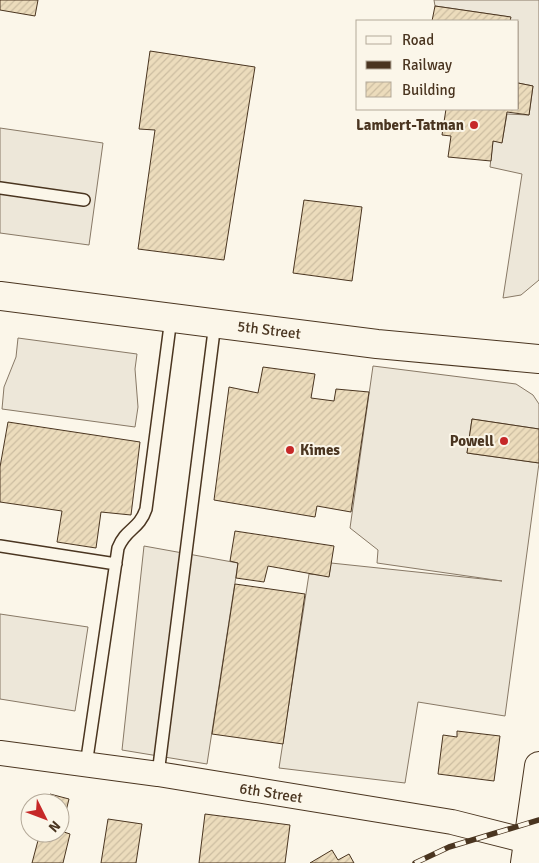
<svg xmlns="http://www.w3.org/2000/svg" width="539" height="863" font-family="Signika,sans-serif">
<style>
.parking{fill:#ede7d9;stroke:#887966}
.building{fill:url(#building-hatch);stroke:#4a3520}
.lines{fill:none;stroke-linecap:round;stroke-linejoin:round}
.service-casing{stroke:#4a3520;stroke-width:14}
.minor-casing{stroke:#4a3520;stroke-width:26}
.tertiary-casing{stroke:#4a3520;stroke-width:30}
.primary-casing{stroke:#4a3520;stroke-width:30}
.service{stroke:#fbf6e9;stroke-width:11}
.minor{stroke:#fbf6e9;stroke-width:24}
.tertiary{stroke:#fbf6e9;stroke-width:28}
.primary{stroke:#fbf6e9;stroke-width:28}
.rail-casing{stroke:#4a3520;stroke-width:5.5}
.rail{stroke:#fbf6e9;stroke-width:4;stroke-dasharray:11;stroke-linecap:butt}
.poi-dot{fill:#c62828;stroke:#fbf6e9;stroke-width:2}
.labels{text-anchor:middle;stroke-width:4;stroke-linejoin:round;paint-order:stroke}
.poi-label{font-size:15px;font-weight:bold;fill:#4a3520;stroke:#fbf6e9;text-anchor:end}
.street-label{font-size:15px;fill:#4a3520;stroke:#fbf6e9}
</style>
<defs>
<pattern id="building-hatch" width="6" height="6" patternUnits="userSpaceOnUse" patternTransform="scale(1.25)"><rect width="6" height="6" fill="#ecdcbc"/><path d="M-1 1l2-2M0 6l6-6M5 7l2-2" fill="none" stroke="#ccbda1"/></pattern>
</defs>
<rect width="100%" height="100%" fill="#fbf6e9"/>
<path class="parking" d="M 434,0 L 539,0 L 539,280 L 521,295 L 503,298 L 522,174 L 490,167 L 493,141 L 502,142 L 507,114 L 529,115 L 533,86 L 518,83 L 518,21 L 510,21 L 510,17 L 435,6 Z
M 0,128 L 103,143 L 89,245 L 0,233 Z
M 18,338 L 137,354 L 135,369 L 138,407 L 135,427 L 2,409 L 4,387 L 16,357 Z
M 373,366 L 516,384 L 533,395 L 539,404 L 539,429 L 472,419 L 467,453 L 539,463 L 505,716 L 418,702 L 405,783 L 279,768 L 309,574 L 329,576 L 331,563 L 502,581 L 377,563 L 378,550 L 350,528 Z
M 144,546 L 238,563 L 207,764 L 122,750 Z
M 0,614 L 88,627 L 75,711 L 0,699 Z"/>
<path class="building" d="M 0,0 L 38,0 L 35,16 L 0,10 Z
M 435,6 L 511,17 L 510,21 L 432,21 Z
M 150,51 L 255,67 L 224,260 L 138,249 L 155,130 L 139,129 Z
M 518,83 L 533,86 L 529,115 L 507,112 L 502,143 L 493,141 L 491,161 L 448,157 L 451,136 L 442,135 L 446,109 L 518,109 Z
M 304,200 L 362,207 L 352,281 L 293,273 Z
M 263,367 L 315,374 L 311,398 L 334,401 L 336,389 L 369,392 L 351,512 L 317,506 L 315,517 L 214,500 L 229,387 L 258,393 Z
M 472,419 L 539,429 L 539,463 L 467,453 Z
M 8,422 L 140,442 L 131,515 L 101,512 L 96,548 L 57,542 L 62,511 L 0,502 L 0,467 Z
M 235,531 L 334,546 L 329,577 L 268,566 L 264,582 L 236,578 L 238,563 L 230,561 Z
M 235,584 L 305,594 L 283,744 L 212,734 Z
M 457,731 L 500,736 L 494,781 L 438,774 L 443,735 L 457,737 Z
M 50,794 L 69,799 L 61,831 L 70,834 L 63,863 L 32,863 L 40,833 L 60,833 L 60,803 L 48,803 Z
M 205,814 L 290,825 L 285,863 L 199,863 Z
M 108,819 L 142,824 L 136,863 L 101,863 Z
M 332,850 L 338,860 L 349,854 L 354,863 L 310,863 Z"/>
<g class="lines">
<g class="service-casing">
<path id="service" d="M 0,188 L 84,200
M 0,546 L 116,564
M 86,765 L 118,548 C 126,528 139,530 146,509 L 171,318
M 158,774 L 215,323"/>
</g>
<g class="minor-casing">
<path id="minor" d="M 0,753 L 158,774 L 452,822 L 527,841 L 539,846"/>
</g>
<g class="tertiary-casing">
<path id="tertiary" d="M 525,863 L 539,766"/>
</g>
<g class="primary-casing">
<path id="primary" d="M 0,296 L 377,344 L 539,359"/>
</g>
<use href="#service" class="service"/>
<use href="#minor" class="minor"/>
<use href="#tertiary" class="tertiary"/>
<use href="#primary" class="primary"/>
<g class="rail-casing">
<path id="rail" d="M 415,863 L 449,847 L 539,820"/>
</g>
<use href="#rail" class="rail"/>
</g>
<g class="poi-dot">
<circle cx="474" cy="125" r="5"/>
<circle cx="504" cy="441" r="5"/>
<circle cx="290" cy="450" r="5"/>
</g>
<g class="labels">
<g class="poi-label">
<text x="464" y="130">Lambert-Tatman</text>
<text x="494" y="446">Powell</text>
<text x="300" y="455" text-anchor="start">Kimes</text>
</g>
<g class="street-label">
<text transform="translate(269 330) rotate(7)" y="5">5th Street</text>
<text transform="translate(271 793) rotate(9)" y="5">6th Street</text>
</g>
</g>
<rect x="356" y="20" width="162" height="90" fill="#fbf6e9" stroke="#b4a999"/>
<rect x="366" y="36" width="25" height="8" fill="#fbf6e9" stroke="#b4a999"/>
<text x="402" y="45" font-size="15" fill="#4a3520">Road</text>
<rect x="366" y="61" width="25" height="8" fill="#4a3520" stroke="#b4a999"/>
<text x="402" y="70" font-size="15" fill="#4a3520">Railway</text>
<rect x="366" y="82" width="25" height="15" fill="url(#building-hatch)" stroke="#b4a999"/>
<text x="402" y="95" font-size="15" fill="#4a3520">Building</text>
<g transform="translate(45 818) rotate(132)"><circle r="24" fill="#fbf6e9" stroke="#b4a999"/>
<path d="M0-4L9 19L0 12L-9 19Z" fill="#c62828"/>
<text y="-8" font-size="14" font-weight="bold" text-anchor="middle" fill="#4a3520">N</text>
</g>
</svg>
